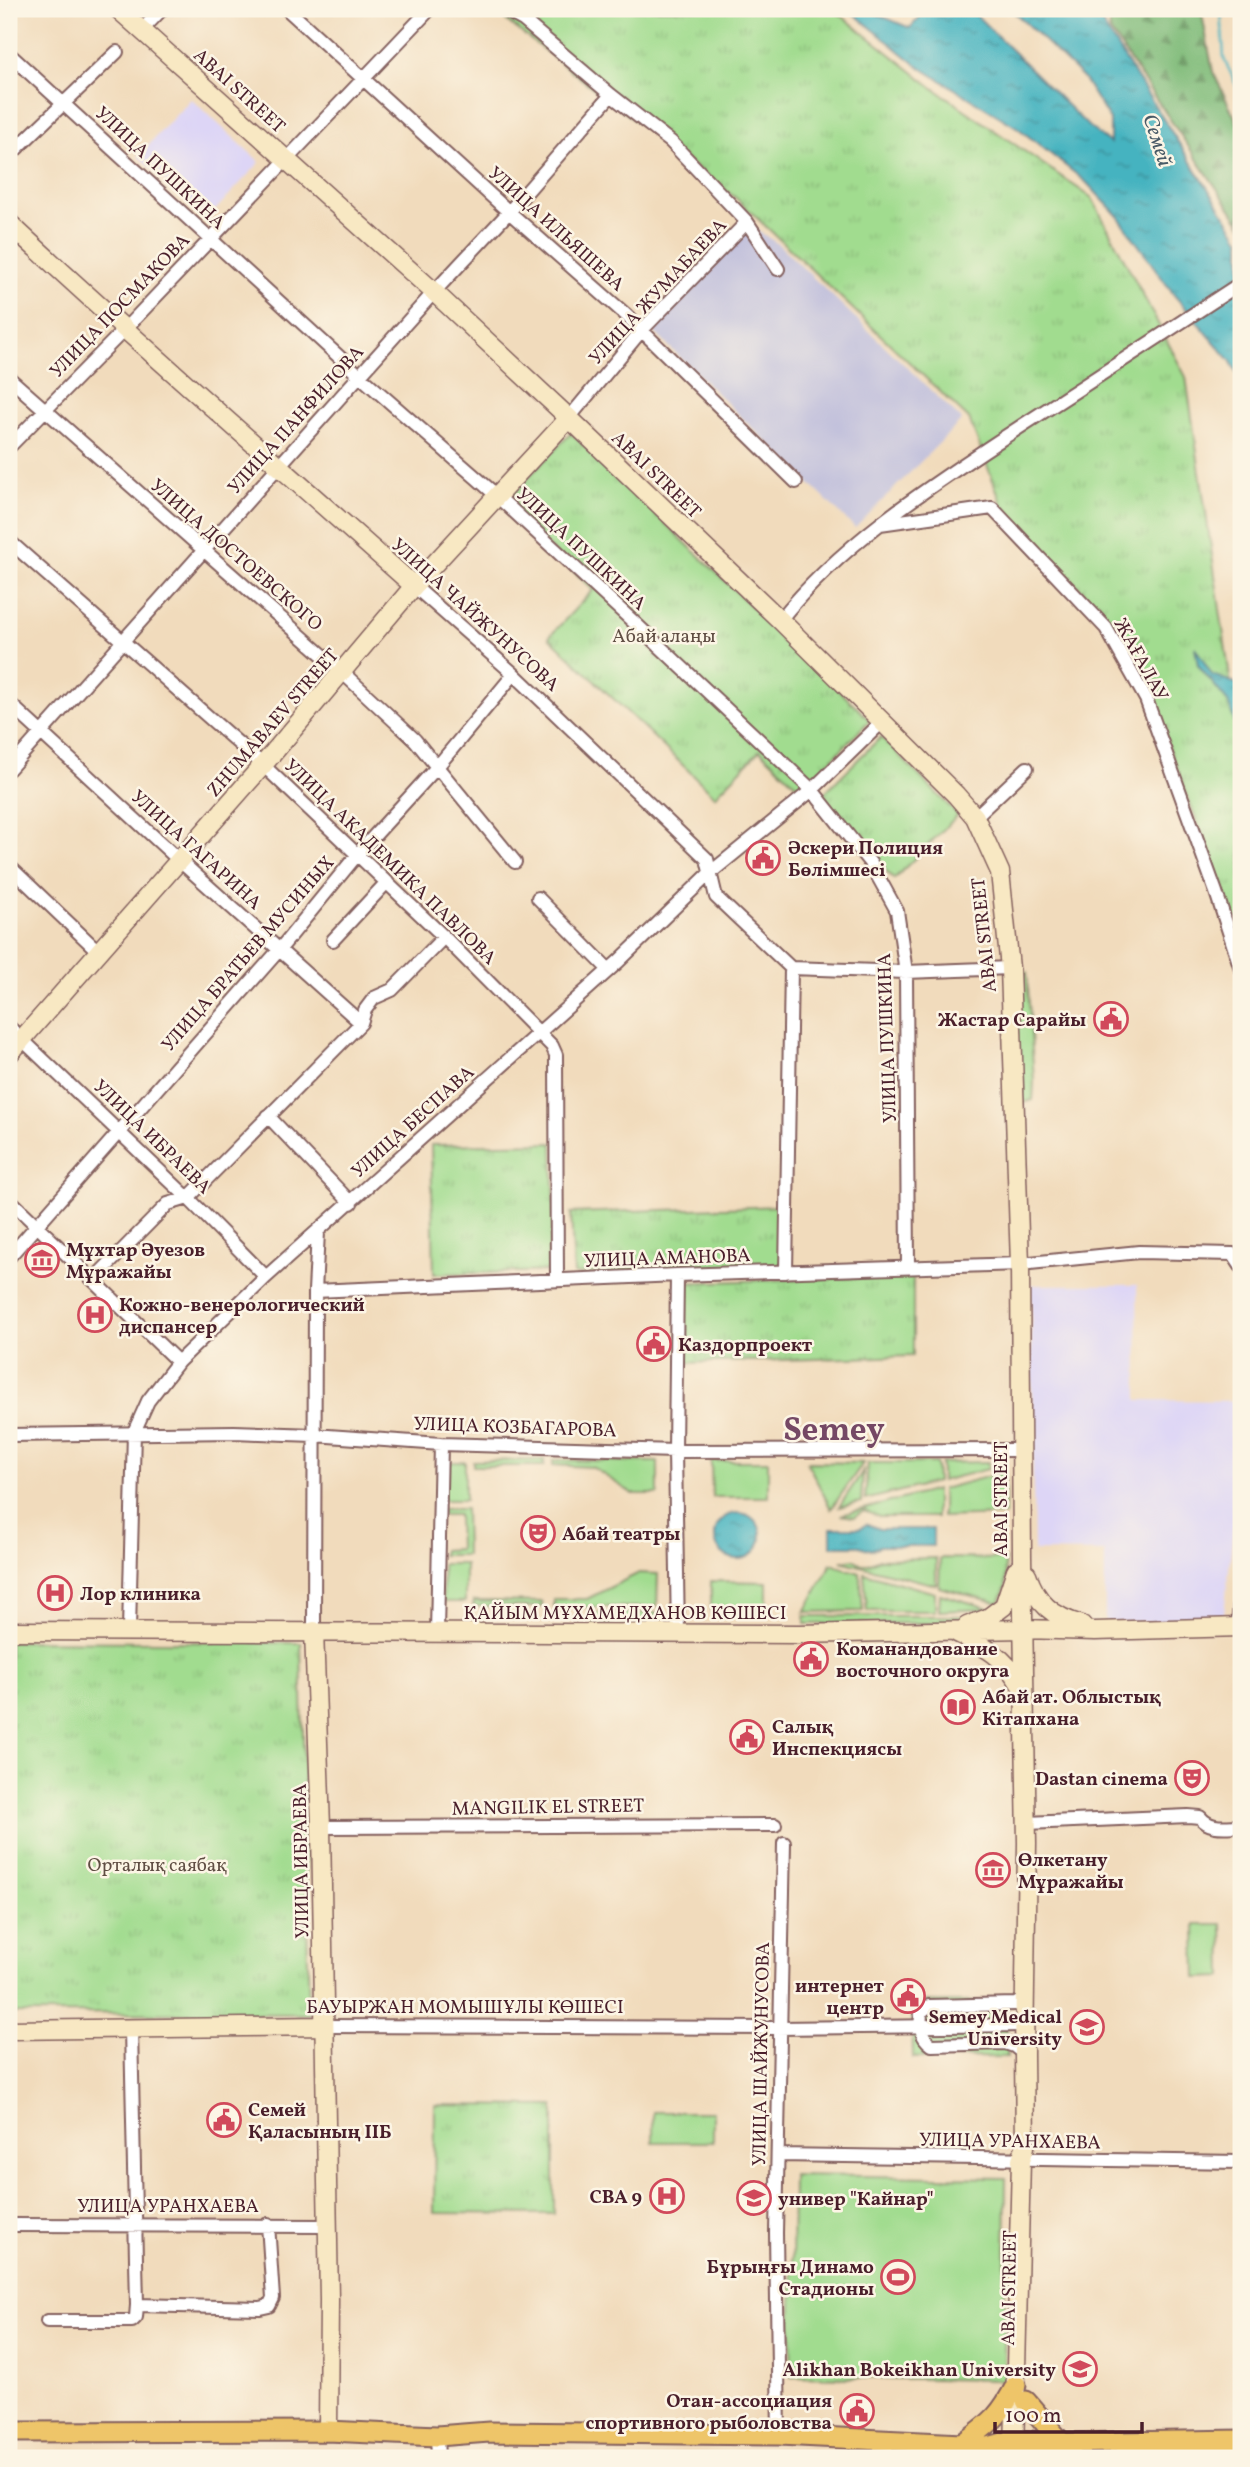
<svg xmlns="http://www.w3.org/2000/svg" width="1250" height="2467" font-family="Vollkorn,serif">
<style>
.built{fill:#ddd5f6}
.industrial{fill:#c2c1dc}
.grass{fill:#a1dc8f;stroke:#767e5d;stroke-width:2}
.forest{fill:url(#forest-firs);stroke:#656e52;stroke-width:2}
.park{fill:url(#park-tufts);stroke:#767e5d;stroke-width:2}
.water{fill:url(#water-ripples);stroke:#486976;stroke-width:2}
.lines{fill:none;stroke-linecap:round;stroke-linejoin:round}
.stream{stroke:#45b3c0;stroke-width:2.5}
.street-casing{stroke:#84615e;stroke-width:16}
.secondary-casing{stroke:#84615e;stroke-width:21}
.primary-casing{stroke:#84615e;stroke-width:23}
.street{stroke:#fff;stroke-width:12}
.secondary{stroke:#f8e8c3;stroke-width:18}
.primary{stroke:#eec569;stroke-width:19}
.labels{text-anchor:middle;stroke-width:5;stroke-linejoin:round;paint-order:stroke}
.street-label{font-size:19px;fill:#4a1f2b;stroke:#fcf5e5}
.park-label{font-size:19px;fill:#604e44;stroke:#fcf5e5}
.poi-label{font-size:19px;font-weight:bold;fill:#4a1f2b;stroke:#fcf5e5;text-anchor:start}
.water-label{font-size:21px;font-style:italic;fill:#485a67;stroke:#fcf5e5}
.town-label{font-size:33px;font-weight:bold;fill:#754865;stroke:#fcf5e5}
</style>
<defs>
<pattern id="forest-firs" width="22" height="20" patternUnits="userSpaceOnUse" patternTransform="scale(1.75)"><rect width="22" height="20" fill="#80bc7a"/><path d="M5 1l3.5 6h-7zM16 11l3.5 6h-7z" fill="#6b9864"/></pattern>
<pattern id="park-tufts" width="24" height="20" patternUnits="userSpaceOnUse" patternTransform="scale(1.75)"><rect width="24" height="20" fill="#a1dc8f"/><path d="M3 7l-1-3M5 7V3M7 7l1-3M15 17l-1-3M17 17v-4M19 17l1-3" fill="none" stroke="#8cbc7c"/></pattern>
<pattern id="water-ripples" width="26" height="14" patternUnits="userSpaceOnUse" patternTransform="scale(1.75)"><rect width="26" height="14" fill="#45b3c0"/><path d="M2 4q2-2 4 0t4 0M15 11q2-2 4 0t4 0" fill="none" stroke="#3c919c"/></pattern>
</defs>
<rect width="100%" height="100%" fill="#fcf5e5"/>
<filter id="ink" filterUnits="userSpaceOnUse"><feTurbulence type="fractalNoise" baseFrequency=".0143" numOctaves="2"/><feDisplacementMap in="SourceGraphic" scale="14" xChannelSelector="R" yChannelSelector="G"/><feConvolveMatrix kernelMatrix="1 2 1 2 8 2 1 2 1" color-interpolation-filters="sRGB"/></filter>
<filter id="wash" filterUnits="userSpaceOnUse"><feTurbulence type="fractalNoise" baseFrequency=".00686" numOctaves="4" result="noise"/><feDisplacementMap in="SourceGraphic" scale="28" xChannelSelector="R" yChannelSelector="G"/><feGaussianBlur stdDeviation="1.57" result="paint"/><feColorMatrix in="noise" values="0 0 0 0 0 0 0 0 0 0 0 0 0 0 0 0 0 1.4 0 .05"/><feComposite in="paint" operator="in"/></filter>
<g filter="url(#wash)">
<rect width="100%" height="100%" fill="#f1dbbc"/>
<path class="built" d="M 191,99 L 260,162 L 206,220 L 138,156 Z
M 1031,1285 L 1137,1285 L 1138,1400 L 1241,1401 L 1241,1459 L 1223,1621 L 1105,1623 L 1105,1552 L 1034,1551 Z"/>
<path class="industrial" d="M 748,224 L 778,244 L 962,420 L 855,528 L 648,326 Z"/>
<path class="grass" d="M 1010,968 L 1027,972 L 1034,1081 L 1033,1100 L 1016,1105 Z
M 544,1460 L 544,1466 L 473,1466 L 473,1461 Z
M 553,1460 L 658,1462 L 658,1494 L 633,1494 L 592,1467 L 553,1465 Z
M 711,1461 L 768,1461 L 768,1497 L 712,1497 Z
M 443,1462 L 465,1462 L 465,1500 L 443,1500 Z
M 807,1462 L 863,1463 L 831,1509 Z
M 988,1462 L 988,1469 L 941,1481 L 941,1463 Z
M 868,1463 L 936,1463 L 937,1482 L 865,1500 Z
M 863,1471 L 861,1502 L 839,1507 Z
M 1005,1472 L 1005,1515 L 942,1517 L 942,1489 Z
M 936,1490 L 936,1517 L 880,1517 L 864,1511 L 854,1517 L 841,1515 Z
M 441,1509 L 465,1509 L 466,1555 L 442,1555 L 443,1550 L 459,1549 L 458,1515 L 442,1515 Z
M 936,1558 L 936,1585 L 841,1561 L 853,1559 L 862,1564 L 869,1564 L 879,1559 Z
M 940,1558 L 1005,1559 L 1006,1587 L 999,1603 L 939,1587 Z
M 442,1564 L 465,1564 L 465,1602 L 443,1602 Z
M 831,1564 L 860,1573 L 863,1611 L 805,1612 Z
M 639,1573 L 658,1574 L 657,1607 L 554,1607 L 554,1599 L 587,1599 Z
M 864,1573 L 935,1593 L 935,1611 L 867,1611 Z
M 711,1581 L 767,1582 L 767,1612 L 711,1612 Z
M 940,1594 L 992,1609 L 939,1611 Z
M 474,1601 L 542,1602 L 542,1607 L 473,1606 Z
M 593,1613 L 657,1613 L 657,1624 L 593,1624 Z
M 805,1616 L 984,1616 L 953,1623 L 805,1624 Z
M 1195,1924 L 1222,1924 L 1223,1977 L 1196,1978 Z
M 653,2112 L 713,2112 L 713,2142 L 653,2142 Z
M 793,2175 L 1006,2178 L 1004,2380 L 791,2377 Z"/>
<path class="forest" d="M 1107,9 L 1201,9 L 1213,72 L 1241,130 L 1241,224 L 1110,31 Z"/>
<path class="park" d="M 491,9 L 833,9 L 932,87 L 1092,198 L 1186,377 L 1241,753 L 1241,919 L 1234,919 L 1128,640 L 1003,506 L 969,419 L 737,199 Z
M 571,433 L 870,720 L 802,790 L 760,750 L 715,796 L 549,637 L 593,590 L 503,503 Z
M 881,737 L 958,815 L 894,879 L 817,800 Z
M 553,1143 L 556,1271 L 434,1274 L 431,1145 Z
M 782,1206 L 784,1267 L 574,1274 L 571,1213 Z
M 913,1276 L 913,1356 L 681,1363 L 678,1283 Z
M 9,1641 L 301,1643 L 309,2014 L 9,2013 Z
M 912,2002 L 1007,2002 L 1007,2057 L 913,2058 Z
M 435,2105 L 554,2106 L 554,2214 L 434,2213 Z"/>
<path class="water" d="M 848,9 L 865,9 L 910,28 L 927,9 L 970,9 L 1089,127 L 1110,143 L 1110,120 L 1083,78 L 1011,9 L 1090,9 L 1098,17 L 1241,240 L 1241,380 L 1230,360 L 1174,295 L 1118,216 L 1086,182 L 1018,128 L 918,66 Z
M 1195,647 L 1212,675 L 1241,685 L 1241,742 L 1228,702 L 1198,665 Z
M715 1536a23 23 0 1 1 46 0a23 23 0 1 1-46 0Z
M 867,1524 L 879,1529 L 933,1529 L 933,1546 L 879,1546 L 871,1550 L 860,1546 L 831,1546 L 831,1528 L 860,1528 Z"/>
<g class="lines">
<path class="stream" d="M 1221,9 L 1224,59 L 1241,95"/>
</g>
</g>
<g filter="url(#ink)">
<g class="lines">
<g class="street-casing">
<path id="street" d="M 287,9 L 509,212 L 625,314 L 796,482
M 503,9 L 523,20 L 611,95 L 671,142 L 747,222 L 778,269
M 142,30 L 162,9
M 9,54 L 360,376 L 496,495 L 638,626 L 812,790 L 871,864 L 897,911 L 906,972 L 908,1268
M 9,156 L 117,52
M 9,378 L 343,673 L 415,740 L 515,862
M 569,418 L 641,331 L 747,222
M 9,447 L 123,331 L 430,9
M 880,524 L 992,508 L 1106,628 L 1146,699 L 1216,892 L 1241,969
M 9,541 L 263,765 L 444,937 L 552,1046 L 556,1055 L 557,1280
M 414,586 L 514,674 L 707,859 L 716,897 L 791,968 L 786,1272
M 780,620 C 845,539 937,482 1023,425 C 1096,378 1169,330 1241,283
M 9,703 L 180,861 L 361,1023
M 9,769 L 434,292 L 509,212 L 611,95
M 975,817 L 1027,768
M 9,866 L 99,952
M 538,898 L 608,969
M 333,940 L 387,882
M 791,968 L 906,972 L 1010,968
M 9,1027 L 188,1198 L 266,1277
M 268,1116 L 351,1203
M 9,1199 L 178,1362
M 9,1257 L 280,949 L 356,856 L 437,767 L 514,674
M 677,1275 L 675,1451 L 678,1634
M 94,1279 L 168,1204 L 188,1198 L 361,1023 L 365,1010 L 374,998 L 392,990 L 444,937
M 315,1291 L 677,1275 L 1020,1264 L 1139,1252 L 1233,1254 L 1241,1266
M 9,1435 L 234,1432 L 314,1435 L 441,1444 L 675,1451 L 1021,1450
M 1238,1627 L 1241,1585
M 129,1630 L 134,1432 L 148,1401 L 178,1362 L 266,1277 L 619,961 L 710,873 L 812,790 L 882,722
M 314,1631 L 315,1291 L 318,1232
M 437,1632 L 441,1444
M 1027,1823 L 1188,1816 L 1200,1817 C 1210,1830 1226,1826 1241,1826
M 321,1827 L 775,1825
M 324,2026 L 778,2028 L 1026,2025
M 131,2029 L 137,2305
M 1024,2054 L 1014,2046 L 1005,2043 L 932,2045 C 920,2037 920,2026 921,2012 L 929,2006 L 1016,2004 L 1025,1998
M 778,2155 L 1241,2162
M 9,2225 L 327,2226
M 47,2321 L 132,2321 L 136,2317 L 137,2305 L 260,2308 L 269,2306 L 273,2298 L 268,2224
M 779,2435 L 776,2233 L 784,1843
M 437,2436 L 438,2458"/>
</g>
<g class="secondary-casing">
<path id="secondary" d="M 118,9 L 434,292 L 569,418 L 780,620 L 956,795 L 975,817 L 1000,872 L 1010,968 L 1020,1264 L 1022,1557 L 1027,1843 L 1024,2054 L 1025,2147 L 1021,2160 L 1014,2453
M 9,223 C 141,347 279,465 414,586
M 9,1054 L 263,765 L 414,586 L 569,418
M 1027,1574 C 1036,1603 1053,1617 1082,1625
M 967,1626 L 988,1618 L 1004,1606 L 1016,1570
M 9,1631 L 799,1634 L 1023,1629 L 1095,1631 L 1241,1627
M 314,1631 L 321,1827 L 329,2300 L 328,2431
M 957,1633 C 988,1648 1005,1657 1022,1687
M 9,2030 L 324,2026"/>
</g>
<g class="primary-casing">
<path id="primary" d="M 1026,2401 L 1062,2443
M 9,2432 L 328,2431 L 437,2436 L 489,2432 L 779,2435 L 962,2444 C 991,2447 1018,2455 1047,2458
M 962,2444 C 991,2422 999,2418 1016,2385
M 989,2447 L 1014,2440 L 1062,2443 L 1241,2440
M 1156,2458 L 1241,2457"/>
</g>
<use href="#street" class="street"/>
<use href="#secondary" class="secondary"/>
<use href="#primary" class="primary"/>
</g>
</g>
<defs>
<g id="civic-ring" transform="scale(1.75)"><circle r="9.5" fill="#fcf5e5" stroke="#d1495b" stroke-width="1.5"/><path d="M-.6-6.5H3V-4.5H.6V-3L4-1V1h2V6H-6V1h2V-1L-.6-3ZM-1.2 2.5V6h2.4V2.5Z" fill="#d1495b"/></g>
<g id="museum-ring" transform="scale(1.75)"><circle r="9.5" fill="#fcf5e5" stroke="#d1495b" stroke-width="1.5"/><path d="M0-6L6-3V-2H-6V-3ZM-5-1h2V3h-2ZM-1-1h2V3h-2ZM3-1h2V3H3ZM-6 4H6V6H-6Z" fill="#d1495b"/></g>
<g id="hospital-ring" transform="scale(1.75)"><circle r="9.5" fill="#fcf5e5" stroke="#d1495b" stroke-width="1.5"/><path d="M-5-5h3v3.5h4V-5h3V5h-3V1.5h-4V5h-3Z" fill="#d1495b"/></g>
<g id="theatre-ring" transform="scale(1.75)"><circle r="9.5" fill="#fcf5e5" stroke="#d1495b" stroke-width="1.5"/><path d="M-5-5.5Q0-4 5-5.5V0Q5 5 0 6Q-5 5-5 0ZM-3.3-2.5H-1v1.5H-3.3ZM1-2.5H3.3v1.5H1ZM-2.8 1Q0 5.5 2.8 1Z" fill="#d1495b"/></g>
<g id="library-ring" transform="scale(1.75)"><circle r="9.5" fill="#fcf5e5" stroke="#d1495b" stroke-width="1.5"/><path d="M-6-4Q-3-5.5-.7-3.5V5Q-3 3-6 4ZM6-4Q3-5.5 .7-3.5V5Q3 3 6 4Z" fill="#d1495b"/></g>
<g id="university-ring" transform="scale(1.75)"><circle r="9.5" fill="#fcf5e5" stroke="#d1495b" stroke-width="1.5"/><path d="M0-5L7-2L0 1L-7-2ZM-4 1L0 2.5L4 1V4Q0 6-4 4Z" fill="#d1495b"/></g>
<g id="stadium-ring" transform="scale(1.75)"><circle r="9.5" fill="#fcf5e5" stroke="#d1495b" stroke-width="1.5"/><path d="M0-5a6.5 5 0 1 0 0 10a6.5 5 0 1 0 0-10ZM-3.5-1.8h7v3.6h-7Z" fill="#d1495b"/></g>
</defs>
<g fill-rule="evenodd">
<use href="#civic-ring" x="763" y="858"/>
<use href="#civic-ring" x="1111" y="1019"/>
<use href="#museum-ring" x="42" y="1260"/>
<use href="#hospital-ring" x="95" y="1315"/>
<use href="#civic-ring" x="654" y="1344"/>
<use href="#theatre-ring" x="538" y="1533"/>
<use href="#hospital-ring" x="55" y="1593"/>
<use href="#civic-ring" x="811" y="1659"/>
<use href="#library-ring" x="958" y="1707"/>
<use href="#civic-ring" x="747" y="1737"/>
<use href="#theatre-ring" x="1192" y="1778"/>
<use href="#museum-ring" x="993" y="1870"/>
<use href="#civic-ring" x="908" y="1996"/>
<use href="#university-ring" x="1087" y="2027"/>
<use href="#civic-ring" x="224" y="2120"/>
<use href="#hospital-ring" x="667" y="2196"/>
<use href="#university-ring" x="754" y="2198"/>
<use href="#stadium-ring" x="898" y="2277"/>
<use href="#university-ring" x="1080" y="2369"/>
<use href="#civic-ring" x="857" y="2411"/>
</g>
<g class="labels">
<g class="street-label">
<text transform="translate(240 90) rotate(42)" y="7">ABAI STREET</text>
<text transform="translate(161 167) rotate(43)" y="7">УЛИЦА ПУШКИНА</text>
<text transform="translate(557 228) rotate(42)" y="7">УЛИЦА ИЛЬЯШЕВА</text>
<text transform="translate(657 291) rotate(-47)" y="7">УЛИЦА ЖУМАБАЕВА</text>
<text transform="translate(119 305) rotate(-46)" y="7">УЛИЦА ПОСМАКОВА</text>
<text transform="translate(295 419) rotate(-48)" y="7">УЛИЦА ПАНФИЛОВА</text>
<text transform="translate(657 474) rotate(44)" y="7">ABAI STREET</text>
<text transform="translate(582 548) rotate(43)" y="7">УЛИЦА ПУШКИНА</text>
<text transform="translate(237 554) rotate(41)" y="7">УЛИЦА ДОСТОЕВСКОГО</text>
<text transform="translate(476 614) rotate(42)" y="7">УЛИЦА ЧАЙЖУНУСОВА</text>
<text transform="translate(1142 659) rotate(61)" y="7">ЖАҒАЛАУ</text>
<text transform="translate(272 722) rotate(-49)" y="7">ZHUMABAEV STREET</text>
<text transform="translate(197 849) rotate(42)" y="7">УЛИЦА ГАГАРИНА</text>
<text transform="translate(391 861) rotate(44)" y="7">УЛИЦА АКАДЕМИКА ПАВЛОВА</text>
<text transform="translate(983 935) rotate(-96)" y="7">ABAI STREET</text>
<text transform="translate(247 953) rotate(-49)" y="7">УЛИЦА БРАТЬЕВ МУСИНЫХ</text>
<text transform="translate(886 1038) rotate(-92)" y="7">УЛИЦА ПУШКИНА</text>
<text transform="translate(412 1121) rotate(-42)" y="7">УЛИЦА БЕСПАВА</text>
<text transform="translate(153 1136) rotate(44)" y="7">УЛИЦА ИБРАЕВА</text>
<text transform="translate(667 1257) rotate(-2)" y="7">УЛИЦА АМАНОВА</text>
<text transform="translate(515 1426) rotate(2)" y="7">УЛИЦА КОЗБАГАРОВА</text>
<text transform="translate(1000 1499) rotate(-90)" y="7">ABAI STREET</text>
<text x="625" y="1619">ҚАЙЫМ МҰХАМЕДХАНОВ КӨШЕСІ</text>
<text transform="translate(548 1806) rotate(-1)" y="7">MANGILIK EL STREET</text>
<text transform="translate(300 1861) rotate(-91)" y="7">УЛИЦА ИБРАЕВА</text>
<text x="465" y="2013">БАУЫРЖАН МОМЫШҰЛЫ КӨШЕСІ</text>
<text transform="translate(760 2054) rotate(-89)" y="7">УЛИЦА ШАЙЖУНУСОВА</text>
<text transform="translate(1010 2140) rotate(1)" y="7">УЛИЦА УРАНХАЕВА</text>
<text x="168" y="2212">УЛИЦА УРАНХАЕВА</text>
<text transform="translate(1008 2288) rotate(-89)" y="7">ABAI STREET</text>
</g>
<g class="park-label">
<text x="664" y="642">Абай алаңы</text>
<text x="157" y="1871">Орталық саябақ</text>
</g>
<g class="poi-label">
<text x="788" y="854">Әскери Полиция<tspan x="788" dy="22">Бөлімшесі</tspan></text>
<text x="1086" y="1026" text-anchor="end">Жастар Сарайы</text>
<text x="66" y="1256">Мұхтар Әуезов<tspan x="66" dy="22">Мұражайы</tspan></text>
<text x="119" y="1311">Кожно-венерологический<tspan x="119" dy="22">диспансер</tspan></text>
<text x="678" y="1351">Каздорпроект</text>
<text x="562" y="1540">Абай театры</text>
<text x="80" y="1600">Лор клиника</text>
<text x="836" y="1655">Команандование<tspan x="836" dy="22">восточного округа</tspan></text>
<text x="982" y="1703">Абай ат. Облыстық<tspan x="982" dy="22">Кітапхана</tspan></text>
<text x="772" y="1733">Салық<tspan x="772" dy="22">Инспекциясы</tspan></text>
<text x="1168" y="1785" text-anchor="end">Dastan cinema</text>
<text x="1018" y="1866">Өлкетану<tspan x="1018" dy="22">Мұражайы</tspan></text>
<text x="884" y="1992" text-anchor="end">интернет<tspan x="884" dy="22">центр</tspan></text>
<text x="1062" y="2023" text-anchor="end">Semey Medical<tspan x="1062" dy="22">University</tspan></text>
<text x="248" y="2116">Семей<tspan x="248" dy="22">Қаласының ІІБ</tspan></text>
<text x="642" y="2203" text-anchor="end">СВА 9</text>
<text x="778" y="2205">универ "Кайнар"</text>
<text x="874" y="2273" text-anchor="end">Бұрыңғы Динамо<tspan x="874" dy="22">Стадионы</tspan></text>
<text x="1056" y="2376" text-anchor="end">Alikhan Bokeikhan University</text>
<text x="832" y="2407" text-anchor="end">Отан-ассоциация<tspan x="832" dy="22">спортивного рыболовства</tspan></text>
</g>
<g class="water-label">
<text transform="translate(1158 140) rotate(72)" y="7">Семей</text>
</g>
<g class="town-label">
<text x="834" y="1440">Semey</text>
</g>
</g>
<rect width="1250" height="2467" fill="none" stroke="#fcf5e5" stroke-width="35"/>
<path d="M995 2422v10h147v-10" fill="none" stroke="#4a1f2b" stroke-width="3.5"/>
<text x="1005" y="2422" font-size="21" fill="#4a1f2b" stroke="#fcf5e5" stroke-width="5" paint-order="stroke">100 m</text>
</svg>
